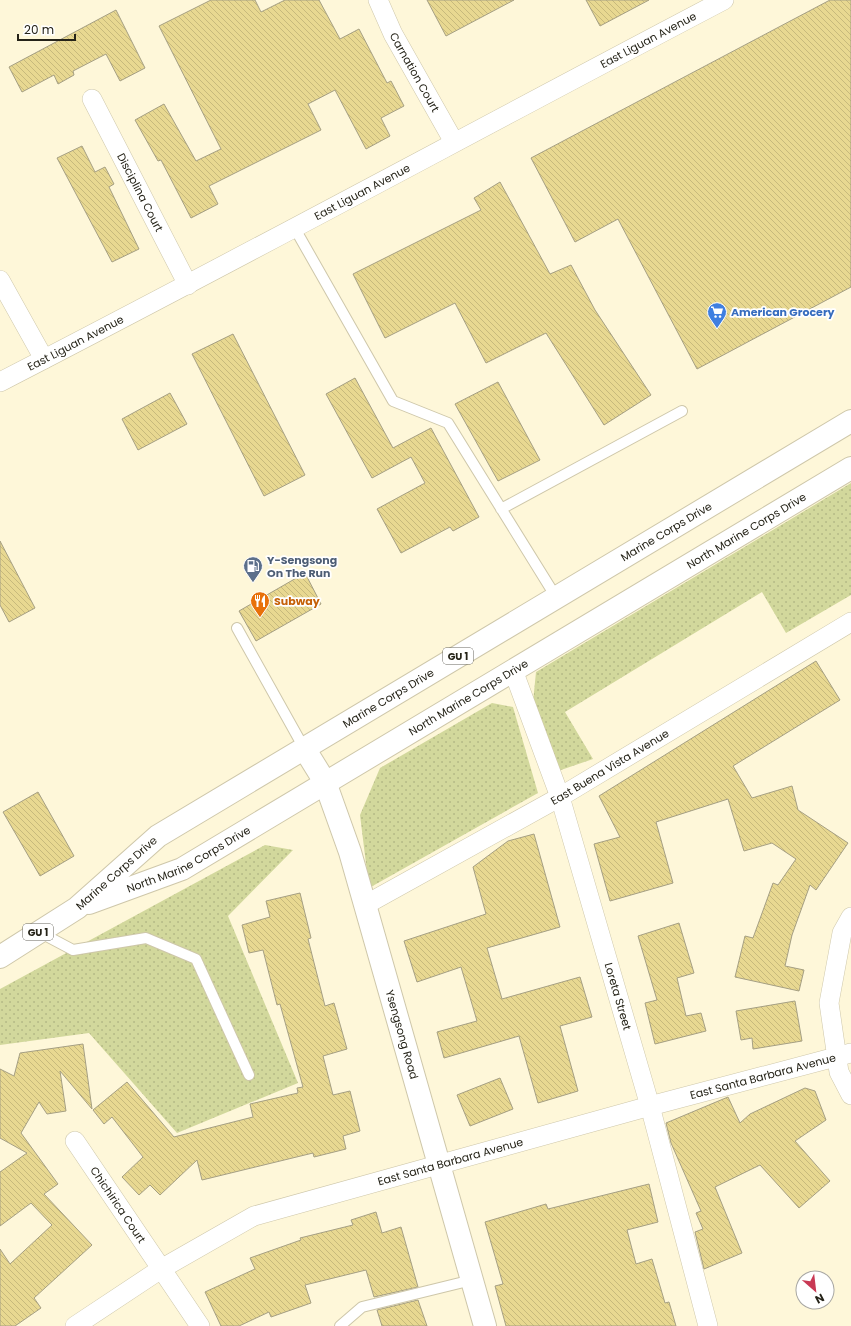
<svg xmlns="http://www.w3.org/2000/svg" width="851" height="1326" font-family="Poppins,sans-serif">
<style>
.grass{fill:url(#grass-dots)}
.building{fill:url(#building-back-hatch);stroke:#a59f83}
.lines{fill:none;stroke-linecap:round;stroke-linejoin:round}
.service-casing{stroke:#cec7aa;stroke-width:12}
.minor-casing{stroke:#cec7aa;stroke-width:20}
.secondary-casing{stroke:#cec7aa;stroke-width:24}
.primary-casing{stroke:#cec7aa;stroke-width:24}
.service{stroke:#fff;stroke-width:10}
.minor{stroke:#fff;stroke-width:19}
.secondary{stroke:#fff;stroke-width:22}
.primary{stroke:#fff;stroke-width:22}
.labels{text-anchor:middle;stroke-width:3.5;stroke-linejoin:round;paint-order:stroke}
.shield{fill:#fff;stroke:#66655d;stroke-width:1}
.shield-label{font-size:10px;font-weight:bold;fill:#252318}
.street-label{font-size:11px;fill:#252318;stroke:#fff}
.shop-label{font-size:11px;font-weight:bold;fill:#366cbe;stroke:#fff;text-anchor:start}
.service-label{font-size:11px;font-weight:bold;fill:#4e5e75;stroke:#fff;text-anchor:start}
.food-label{font-size:11px;font-weight:bold;fill:#c56008;stroke:#fff;text-anchor:start}
</style>
<defs>
<pattern id="grass-dots" width="8" height="8" patternUnits="userSpaceOnUse"><rect width="8" height="8" fill="#d2d89c"/><path d="M2 2h.1M6 6h.1" fill="none" stroke="#b4b986" stroke-width="1.8" stroke-linecap="round"/></pattern>
<pattern id="building-back-hatch" width="6" height="6" patternUnits="userSpaceOnUse"><rect width="6" height="6" fill="#e8d891"/><path d="M-1 5l2 2M0 0l6 6M5-1l2 2" fill="none" stroke="#c7b97c"/></pattern>
</defs>
<rect width="100%" height="100%" fill="#fef7d9"/>
<path class="grass" d="M 851,483 L 851,595 L 786,633 L 762,592 L 565,712 L 593,759 L 558,771 L 533,702 L 536,672 Z
M 492,703 L 513,707 L 538,793 L 369,888 L 360,815 L 380,768 Z
M 265,845 L 293,850 L 228,916 L 298,1083 L 177,1133 L 89,1033 L 0,1045 L 0,989 Z"/>
<path class="building" d="M 211,0 L 255,0 L 261,12 L 285,0 L 319,0 L 340,39 L 359,29 L 387,83 L 391,81 L 404,106 L 381,118 L 390,136 L 366,149 L 335,90 L 308,104 L 321,130 L 209,186 L 218,204 L 191,218 L 161,160 L 158,161 L 135,120 L 164,104 L 196,161 L 221,149 L 159,26 Z
M 427,0 L 514,0 L 446,36 Z
M 586,0 L 649,0 L 600,26 Z
M 830,0 L 851,0 L 851,287 L 697,369 L 618,219 L 575,242 L 531,158 Z
M 116,10 L 145,68 L 120,81 L 106,54 L 73,71 L 74,75 L 58,84 L 54,75 L 22,92 L 9,67 Z
M 82,146 L 95,172 L 105,167 L 114,184 L 109,187 L 139,249 L 112,262 L 57,158 Z
M 500,182 L 550,274 L 571,265 L 595,310 L 651,395 L 604,425 L 546,333 L 486,363 L 455,303 L 385,338 L 353,274 L 481,210 L 474,198 Z
M 233,334 L 305,475 L 264,496 L 192,354 Z
M 355,378 L 393,448 L 431,428 L 479,517 L 453,531 L 450,527 L 401,553 L 377,509 L 425,483 L 411,457 L 372,478 L 326,394 Z
M 498,382 L 540,460 L 498,481 L 455,404 Z
M 170,393 L 187,424 L 138,450 L 122,419 Z
M 0,541 L 35,608 L 9,622 L 0,605 Z
M 305,573 L 321,604 L 256,641 L 239,611 Z
M 816,661 L 840,700 L 733,766 L 752,798 L 792,786 L 798,810 L 848,843 L 816,890 L 810,885 L 792,935 L 785,966 L 804,970 L 799,991 L 735,977 L 745,936 L 753,938 L 773,883 L 778,885 L 796,859 L 772,843 L 744,851 L 728,799 L 656,822 L 673,883 L 610,901 L 594,844 L 620,837 L 599,796 Z
M 38,792 L 74,856 L 40,876 L 3,812 Z
M 534,834 L 560,927 L 487,948 L 502,999 L 580,977 L 592,1017 L 560,1026 L 578,1091 L 538,1103 L 519,1036 L 444,1058 L 437,1032 L 477,1021 L 461,967 L 417,982 L 404,941 L 486,914 L 473,867 L 508,841 Z
M 300,893 L 311,938 L 308,939 L 325,1006 L 334,1003 L 347,1049 L 323,1056 L 333,1095 L 350,1091 L 360,1131 L 343,1136 L 346,1149 L 314,1157 L 313,1153 L 202,1180 L 197,1160 L 160,1195 L 150,1185 L 139,1195 L 122,1177 L 143,1157 L 112,1117 L 104,1124 L 93,1110 L 127,1082 L 174,1137 L 253,1117 L 250,1104 L 298,1093 L 297,1088 L 303,1087 L 280,1004 L 277,1005 L 263,950 L 249,953 L 242,925 L 270,917 L 266,901 Z
M 679,923 L 694,973 L 677,978 L 686,1016 L 701,1013 L 706,1031 L 655,1044 L 645,1003 L 657,1000 L 638,936 Z
M 795,1001 L 802,1041 L 753,1049 L 752,1038 L 741,1040 L 736,1011 Z
M 83,1044 L 92,1109 L 60,1071 L 66,1111 L 47,1114 L 39,1102 L 21,1133 L 58,1184 L 44,1194 L 92,1245 L 34,1298 L 41,1308 L 15,1326 L 0,1326 L 0,1249 L 10,1264 L 52,1225 L 31,1203 L 0,1226 L 0,1172 L 27,1153 L 0,1138 L 0,1069 L 14,1076 L 20,1053 Z
M 500,1078 L 513,1109 L 470,1126 L 457,1095 Z
M 805,1088 L 815,1091 L 826,1120 L 795,1141 L 830,1181 L 799,1208 L 760,1165 L 715,1187 L 742,1253 L 704,1269 L 695,1232 L 703,1229 L 696,1213 L 701,1211 L 671,1143 L 666,1123 L 728,1097 L 740,1123 L 750,1114 Z
M 649,1184 L 658,1222 L 627,1230 L 636,1264 L 652,1259 L 665,1303 L 669,1302 L 676,1326 L 506,1326 L 495,1286 L 503,1284 L 485,1222 L 546,1204 L 548,1209 Z
M 376,1212 L 382,1233 L 401,1227 L 418,1287 L 374,1297 L 366,1270 L 305,1285 L 311,1303 L 271,1317 L 269,1312 L 239,1326 L 221,1326 L 205,1292 L 255,1269 L 250,1258 L 301,1240 L 300,1238 L 353,1225 L 351,1220 Z
M 418,1300 L 427,1326 L 382,1326 L 377,1310 Z"/>
<g class="lines">
<g class="service-casing">
<path id="service" d="M 294,227 L 393,401 L 448,423 L 556,597
M 501,509 L 682,411
M 237,628 L 304,748
M 39,932 L 73,950 L 146,938 L 196,959 L 249,1075
M 340,1326 L 362,1307 L 472,1280"/>
</g>
<g class="minor-casing">
<g id="minor">
<path id="s1" d="M 378,0 L 393,34 L 454,142"/>
<path id="s2" d="M 92,99 L 188,285"/>
<path d="M 0,280 L 44,359"/>
<path id="s3" d="M 0,382 C 243,257 482,127 724,0"/>
<path id="s4" d="M 513,670 L 560,797 L 650,1106 L 708,1326"/>
<path id="s5" d="M 365,905 L 560,797 L 851,622"/>
<path d="M 851,917 L 842,933 L 829,1003 L 839,1072 L 851,1095"/>
<path id="s6" d="M 75,1141 L 200,1326"/>
<path id="s7" d="M 75,1326 L 161,1269 L 254,1216 L 650,1106 L 851,1053"/>
</g>
</g>
<g class="secondary-casing">
<g id="secondary">
<path id="s8" d="M 304,748 L 325,782 L 350,852 L 485,1326"/>
</g>
</g>
<g class="primary-casing">
<g id="primary">
<path id="s9" d="M 89,903 L 182,869 L 851,468"/>
<path id="s10" d="M 0,957 L 77,908 L 158,836 L 851,421"/>
</g>
</g>
<use href="#service" class="service"/>
<use href="#minor" class="minor"/>
<use href="#secondary" class="secondary"/>
<use href="#primary" class="primary"/>
</g>
<defs>
<g id="supermarket-pin" transform="scale(1)"><path d="M0 17L-7.5 6A9.5 9.5 0 1 1 7.5 6Z" fill="#3f7fe0" stroke="#fff"/><path d="M-6-5.5h2.5l.6 2H6L4.5 2H-2.5L-4.4-4H-6ZM-1.5 3.2a1.3 1.3 0 1 0 .1 0ZM3 3.2a1.3 1.3 0 1 0 .1 0Z" fill="#fff"/></g>
<g id="fuel-pin" transform="scale(1)"><path d="M0 17L-7.5 6A9.5 9.5 0 1 1 7.5 6Z" fill="#5c6f8a" stroke="#fff"/><path d="M-5.5-6h7V0h2V4h1.3V-2.5L3-4.5l.8-.8L6-3V5H2.5V1h-1V6h-7ZM-4.2-4.7v3.2H.2V-4.7Z" fill="#fff"/></g>
<g id="restaurant-pin" transform="scale(1)"><path d="M0 17L-7.5 6A9.5 9.5 0 1 1 7.5 6Z" fill="#e8710a" stroke="#fff"/><path d="M-5-6h1v4h1v-4h1v4h1v-4h1v5L-1.5 .5V6h-2V.5L-5-1ZM5-6V6H3V1.5H1.5Q1.5-4 5-6Z" fill="#fff"/></g>
</defs>
<g fill-rule="evenodd">
<use href="#supermarket-pin" x="717" y="312"/>
<use href="#fuel-pin" x="253" y="566"/>
<use href="#restaurant-pin" x="260" y="601"/>
</g>
<g class="labels">
<g class="shield">
<rect x="443" y="648" width="30" height="16" rx="3"/>
<rect x="23" y="924" width="30" height="16" rx="3"/>
</g>
<g class="shield-label">
<text x="458" y="660">GU 1</text>
<text x="38" y="936">GU 1</text>
</g>
<g class="street-label">
<text dy="4" stroke="none"><textPath href="#s3" startOffset="733">East Liguan Avenue</textPath></text>
<text dy="4" stroke="none"><textPath href="#s1" startOffset="81">Carnation Court</textPath></text>
<text dy="4" stroke="none"><textPath href="#s3" startOffset="409">East Liguan Avenue</textPath></text>
<text dy="4" stroke="none"><textPath href="#s2" startOffset="105">Disciplina Court</textPath></text>
<text dy="4" stroke="none"><textPath href="#s3" startOffset="85">East Liguan Avenue</textPath></text>
<text dy="4" stroke="none"><textPath href="#s9" startOffset="757">North Marine Corps Drive</textPath></text>
<text dy="4" stroke="none"><textPath href="#s10" startOffset="792">Marine Corps Drive</textPath></text>
<text dy="4" stroke="none"><textPath href="#s9" startOffset="433">North Marine Corps Drive</textPath></text>
<text dy="4" stroke="none"><textPath href="#s10" startOffset="468">Marine Corps Drive</textPath></text>
<text dy="4" stroke="none"><textPath href="#s5" startOffset="281">East Buena Vista Avenue</textPath></text>
<text dy="4" stroke="none"><textPath href="#s9" startOffset="109">North Marine Corps Drive</textPath></text>
<text dy="4" stroke="none"><textPath href="#s10" startOffset="144">Marine Corps Drive</textPath></text>
<text dy="4" stroke="none"><textPath href="#s4" startOffset="343">Loreta Street</textPath></text>
<text dy="4" stroke="none"><textPath href="#s8" startOffset="304">Ysengsong Road</textPath></text>
<text dy="4" stroke="none"><textPath href="#s7" startOffset="738">East Santa Barbara Avenue</textPath></text>
<text dy="4" stroke="none"><textPath href="#s7" startOffset="414">East Santa Barbara Avenue</textPath></text>
<text dy="4" stroke="none"><textPath href="#s6" startOffset="77">Chichirica Court</textPath></text>
</g>
<g class="shop-label">
<text x="731" y="316">American Grocery</text>
</g>
<g class="service-label">
<text x="267" y="564">Y-Sengsong<tspan x="267" dy="13">On The Run</tspan></text>
</g>
<g class="food-label">
<text x="274" y="605">Subway</text>
</g>
</g>
<g transform="translate(815 1290) rotate(152)"><circle r="19" fill="#ffffff" stroke="#a8a7a3"/>
<path d="M0-3L7 15L0 10L-7 15Z" fill="#c93954"/>
<text y="-6" font-size="11" font-weight="bold" text-anchor="middle" fill="#252318">N</text>
</g>
<path d="M18 34v6h57v-6" fill="none" stroke="#252318" stroke-width="2"/>
<text x="24" y="34" font-size="12" fill="#252318" stroke="#ffffff" stroke-width="3" paint-order="stroke">20 m</text>
</svg>
